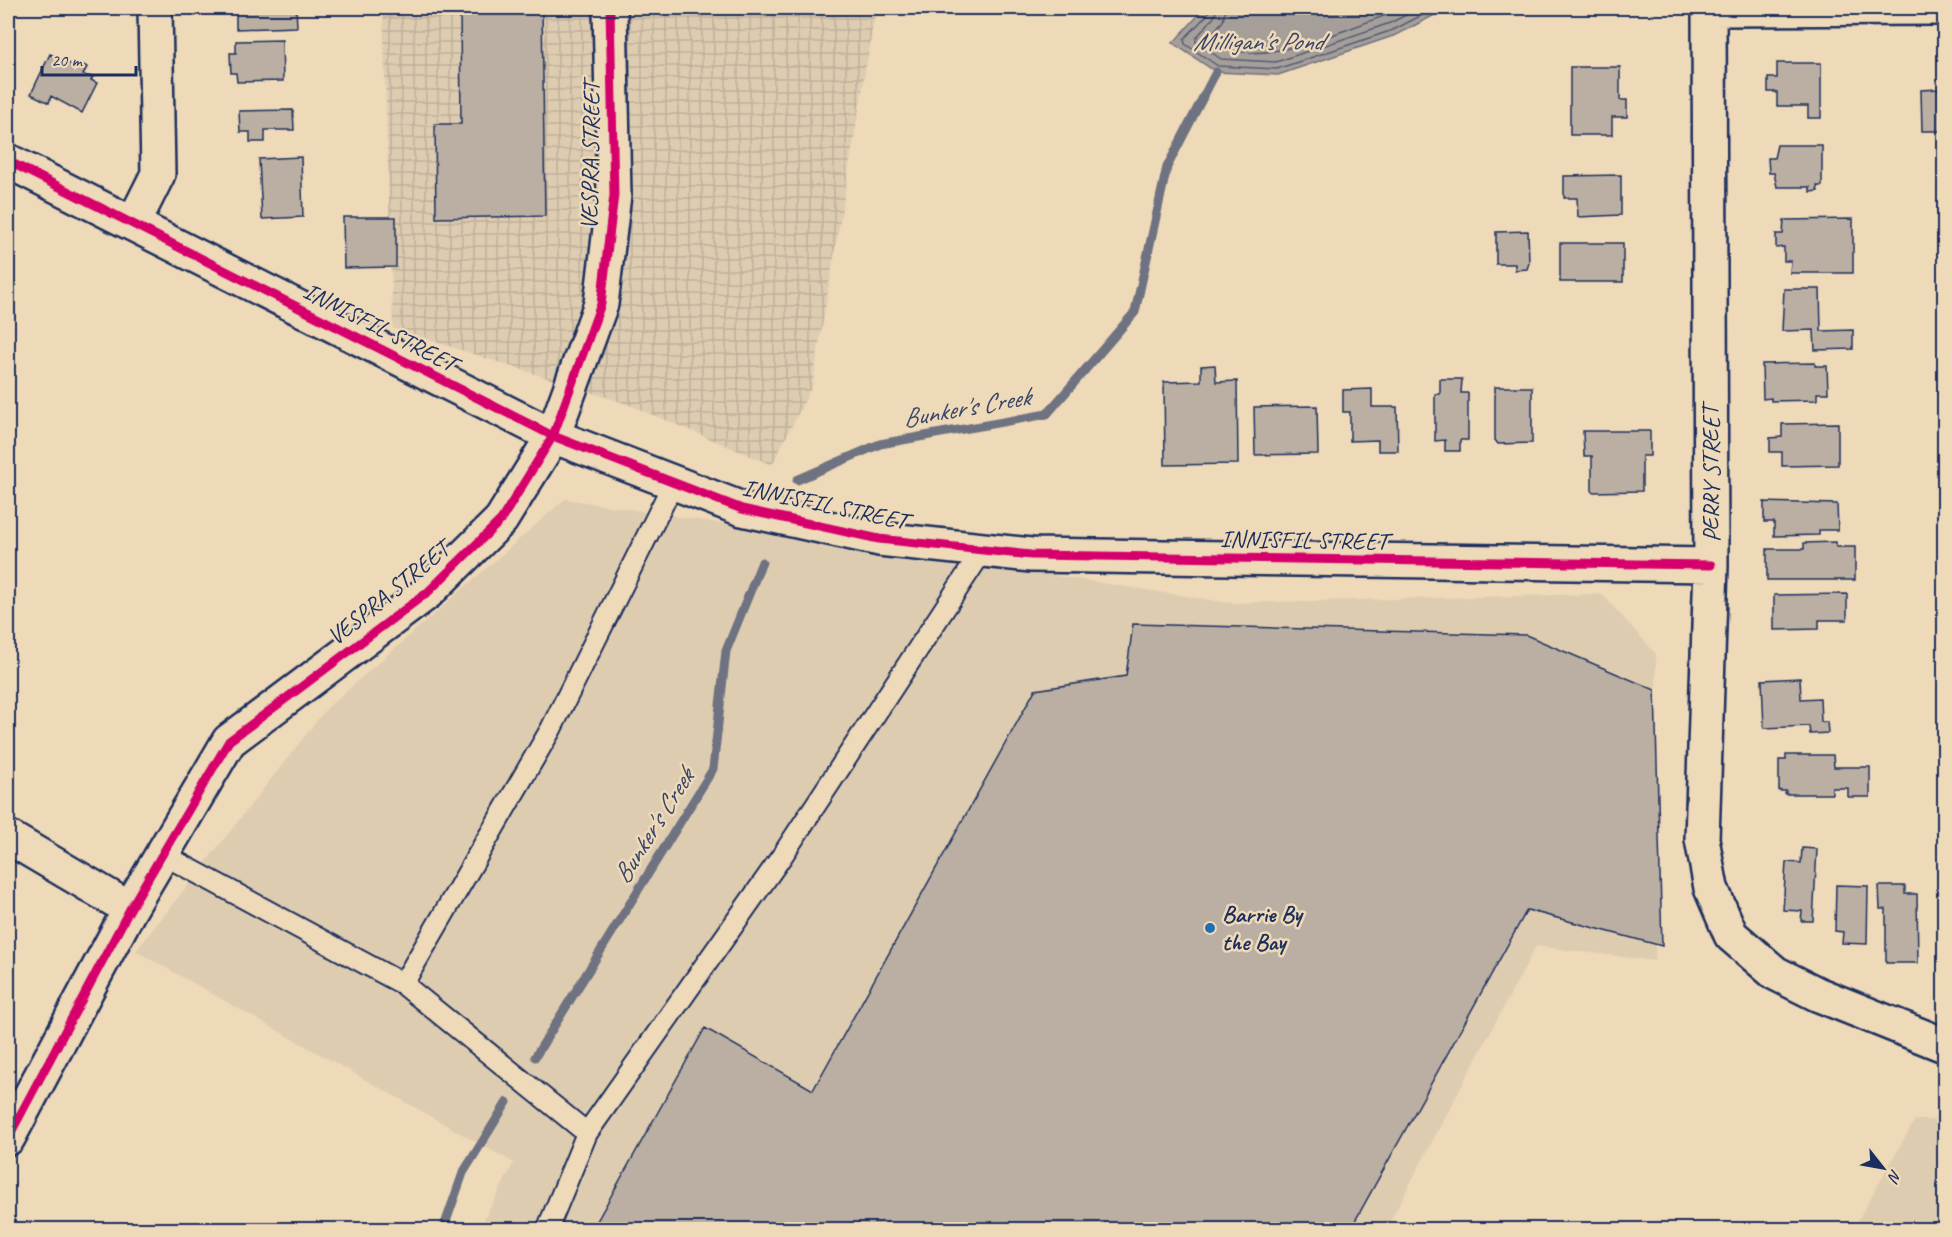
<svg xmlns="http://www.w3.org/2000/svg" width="1952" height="1237" font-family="Caveat,sans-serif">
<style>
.built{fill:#deccb1}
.industrial{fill:url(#industrial-grid)}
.water{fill:#a69f99;stroke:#6e7281;stroke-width:1.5}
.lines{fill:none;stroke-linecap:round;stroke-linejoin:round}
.shore{stroke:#535c76;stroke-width:1.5}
.stream{stroke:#6e7281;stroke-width:9}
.building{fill:#baafa2;stroke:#1b2f5e;stroke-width:1.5}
.lane-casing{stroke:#1b2f5e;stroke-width:24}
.street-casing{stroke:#1b2f5e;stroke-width:38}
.lane{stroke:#eed9b8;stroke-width:20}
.street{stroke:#eed9b8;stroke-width:33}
.cycleway-casing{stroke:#eed9b8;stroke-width:13}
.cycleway{stroke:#d6006c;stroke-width:9}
.poi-dot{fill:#1f6fb2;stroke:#eed9b8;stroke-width:2}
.labels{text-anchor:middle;stroke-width:5;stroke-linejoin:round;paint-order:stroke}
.street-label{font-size:24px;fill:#1b2f5e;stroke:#eed9b8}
.poi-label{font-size:24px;font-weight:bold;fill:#1b2f5e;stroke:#eed9b8;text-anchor:start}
.water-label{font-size:26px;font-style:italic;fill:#37456a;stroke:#eed9b8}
</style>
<defs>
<pattern id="industrial-grid" width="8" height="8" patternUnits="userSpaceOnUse" patternTransform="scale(1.5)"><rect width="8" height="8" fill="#deccb1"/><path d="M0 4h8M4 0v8" fill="none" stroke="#beb09b"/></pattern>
</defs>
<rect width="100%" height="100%" fill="#eed9b8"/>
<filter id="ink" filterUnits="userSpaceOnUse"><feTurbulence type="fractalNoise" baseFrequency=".0167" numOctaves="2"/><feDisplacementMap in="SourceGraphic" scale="12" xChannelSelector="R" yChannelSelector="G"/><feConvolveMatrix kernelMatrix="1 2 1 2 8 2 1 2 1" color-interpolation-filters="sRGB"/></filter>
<g filter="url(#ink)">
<path class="built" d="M 565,499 L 1229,603 L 1602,594 L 1656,654 L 1655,961 L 1536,946 L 1386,1229 L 479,1229 L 514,1163 L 136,951 L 327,708 Z
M 1915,1120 L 1944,1120 L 1944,1229 L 1853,1229 Z"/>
<path class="industrial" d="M 383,8 L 876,8 L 812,386 L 772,465 L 627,404 L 393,328 Z"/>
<path class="water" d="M 1205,8 L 1448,8 L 1396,35 L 1278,75 L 1216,72 L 1173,43 Z"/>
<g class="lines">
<path class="shore" d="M 1209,8 L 1208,14 L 1184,39 L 1185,44 L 1218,66 L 1277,69 L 1393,30 L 1436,8
M 1217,8 L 1214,17 L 1196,38 L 1196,42 L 1221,59 L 1276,62 L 1390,23 L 1420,8
M 1226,8 L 1223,21 L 1209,37 L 1210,41 C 1256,73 1338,31 1387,15 L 1401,8"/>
<path class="stream" d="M 797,480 L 880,444 L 1047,414 L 1135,312 L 1167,167 L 1216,72
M 535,1057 L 713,769 L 726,651 L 762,562
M 443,1230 L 463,1173 L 507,1102"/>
</g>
<path class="building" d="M 229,8 L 296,8 L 297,27 L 236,29 L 236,10 L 229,10 Z
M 460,8 L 542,8 L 545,216 L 436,218 L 435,124 L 461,124 Z
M 282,40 L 283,81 L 237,82 L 236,73 L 231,73 L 230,53 L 236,53 L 236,41 Z
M 50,54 L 66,62 L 67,65 L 68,63 L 80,69 L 82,64 L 87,67 L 83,75 L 93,77 L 91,80 L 97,83 L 82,113 L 51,96 L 49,103 L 31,94 Z
M 1777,63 L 1821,63 L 1821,118 L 1808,118 L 1808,106 L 1777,106 L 1777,92 L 1768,92 L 1768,78 L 1777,78 Z
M 1570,67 L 1620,67 L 1620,100 L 1627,100 L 1627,117 L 1612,117 L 1612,135 L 1570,135 Z
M 1939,85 L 1944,85 L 1944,131 L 1922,131 L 1921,90 L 1939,89 Z
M 293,110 L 294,130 L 265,130 L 265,142 L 250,142 L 250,132 L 240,132 L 239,111 Z
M 1777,145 L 1822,145 L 1822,186 L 1817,186 L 1818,191 L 1810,192 L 1810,187 L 1777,187 L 1774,173 L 1769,173 L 1768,158 L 1774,158 Z
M 301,157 L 303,217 L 262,219 L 259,159 Z
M 1621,175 L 1621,215 L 1578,217 L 1577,198 L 1564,198 L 1564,176 Z
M 343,217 L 396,217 L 396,267 L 344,268 Z
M 1853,219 L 1853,273 L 1790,273 L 1791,261 L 1784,261 L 1784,247 L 1776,248 L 1776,234 L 1783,234 L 1784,220 Z
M 1528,231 L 1529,263 L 1527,269 L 1515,270 L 1515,264 L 1496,264 L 1496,232 Z
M 1560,243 L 1623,243 L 1623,282 L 1560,282 Z
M 1784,289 L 1820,289 L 1821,331 L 1853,330 L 1853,349 L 1815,350 L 1814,330 L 1782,331 Z
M 1815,363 L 1815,366 L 1827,366 L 1828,393 L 1817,393 L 1817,400 L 1771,401 L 1771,398 L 1763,399 L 1762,364 Z
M 1215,365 L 1216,382 L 1237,381 L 1238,464 L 1165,465 L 1164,382 L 1201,381 L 1201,366 Z
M 1440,379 L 1462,379 L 1461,393 L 1468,393 L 1468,440 L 1460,440 L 1460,451 L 1445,451 L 1445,440 L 1435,441 L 1435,394 L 1440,394 Z
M 1495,387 L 1532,387 L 1532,443 L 1498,444 L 1495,440 Z
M 1372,389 L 1372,407 L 1397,407 L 1398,451 L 1378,451 L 1378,440 L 1350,441 L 1350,412 L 1343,412 L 1343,390 Z
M 1317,406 L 1318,454 L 1255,455 L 1254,407 Z
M 1838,423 L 1838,465 L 1782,466 L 1782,452 L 1770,452 L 1770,438 L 1782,437 L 1782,424 Z
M 1583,431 L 1650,431 L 1650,456 L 1642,456 L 1642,491 L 1592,492 L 1592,456 L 1584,456 Z
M 1764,502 L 1837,504 L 1838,530 L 1819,530 L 1819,535 L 1774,536 L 1774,522 L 1764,522 Z
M 1836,542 L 1836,547 L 1855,547 L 1855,580 L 1767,580 L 1767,549 L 1804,549 L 1804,543 Z
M 1847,594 L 1847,620 L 1819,620 L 1819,629 L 1774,630 L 1774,595 Z
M 1133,624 L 1526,635 L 1655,690 L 1662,946 L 1527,910 L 1350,1230 L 592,1230 L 705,1028 L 813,1090 L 1035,690 L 1126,676 Z
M 1800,678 L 1801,699 L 1820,698 L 1821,722 L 1827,722 L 1828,733 L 1810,734 L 1809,726 L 1764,728 L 1762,680 Z
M 1786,755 L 1833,755 L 1834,767 L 1870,767 L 1870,797 L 1848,797 L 1848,788 L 1832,788 L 1832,794 L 1785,794 L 1786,791 L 1779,791 L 1779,760 L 1786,760 Z
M 1802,848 L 1817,849 L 1813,921 L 1801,921 L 1802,911 L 1783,910 L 1786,862 L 1801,863 Z
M 1836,885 L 1868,886 L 1867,944 L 1842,943 L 1843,932 L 1835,931 Z
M 1879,886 L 1905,886 L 1905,894 L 1917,894 L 1918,963 L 1886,963 L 1886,909 L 1880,909 Z"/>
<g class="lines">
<g class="lane-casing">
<path id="lane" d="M 162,854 L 403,984 L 587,1133 L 547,1230
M 403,984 L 551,729 L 674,482
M 587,1133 L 782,856 L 983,550"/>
</g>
<g class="street-casing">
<path id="street" d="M 1709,8 L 1711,565 L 1702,839 L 1711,888 L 1731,935 L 1775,973 L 1817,994 L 1944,1045
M 1709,9 L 1944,8
M 8,161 L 553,436 L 742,509 L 879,539 L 1031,555 L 1711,565
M 133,224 L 158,174 L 155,8
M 8,837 L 130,909
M 8,1138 L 130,909 L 229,741 L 428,592 L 501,520 L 553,436 L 601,304 L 614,195 L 610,8"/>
</g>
<use href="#lane" class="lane"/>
<use href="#street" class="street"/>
<g class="cycleway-casing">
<path id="cycleway" d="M 8,161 L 553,436 L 742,509 L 879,539 L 1031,555 L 1711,565
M 8,1138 L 130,909 L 229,741 L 428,592 L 501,520 L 553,436 L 601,304 L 614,195 L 610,8"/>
</g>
<use href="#cycleway" class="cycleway"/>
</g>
</g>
<circle class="poi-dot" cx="1210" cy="928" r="6"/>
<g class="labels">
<g class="street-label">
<text transform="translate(590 156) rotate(-89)" y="8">VESPRA STREET</text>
<text transform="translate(380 327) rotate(27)" y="8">INNISFIL STREET</text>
<text transform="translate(1711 474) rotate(-90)" y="8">PERRY STREET</text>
<text transform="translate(825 504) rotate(12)" y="8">INNISFIL STREET</text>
<text transform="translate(1304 540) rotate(1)" y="8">INNISFIL STREET</text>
<text transform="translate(388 593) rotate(-39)" y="8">VESPRA STREET</text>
</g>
<g class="poi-label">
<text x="1222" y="922">Barrie By<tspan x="1222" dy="28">the Bay</tspan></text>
</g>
<g class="water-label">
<text x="1258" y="50">Milligan's Pond</text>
<text transform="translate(966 407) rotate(-10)" y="9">Bunker's Creek</text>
<text transform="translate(653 826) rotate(-58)" y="9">Bunker's Creek</text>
</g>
</g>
<rect width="1952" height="1237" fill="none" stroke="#eed9b8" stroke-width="30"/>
<rect x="15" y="15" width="1922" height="1207" fill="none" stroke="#1b2f5e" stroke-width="2" filter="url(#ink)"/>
<g transform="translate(1883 1168) rotate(121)" stroke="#eed9b8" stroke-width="4.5" paint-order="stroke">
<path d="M0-4.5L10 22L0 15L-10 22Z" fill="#1b2f5e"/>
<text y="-9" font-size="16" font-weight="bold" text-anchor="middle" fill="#1b2f5e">N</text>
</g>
<path d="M42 66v9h94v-9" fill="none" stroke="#1b2f5e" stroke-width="3"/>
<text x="51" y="66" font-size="18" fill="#1b2f5e" stroke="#eed9b8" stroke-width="4.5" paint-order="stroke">20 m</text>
</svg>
